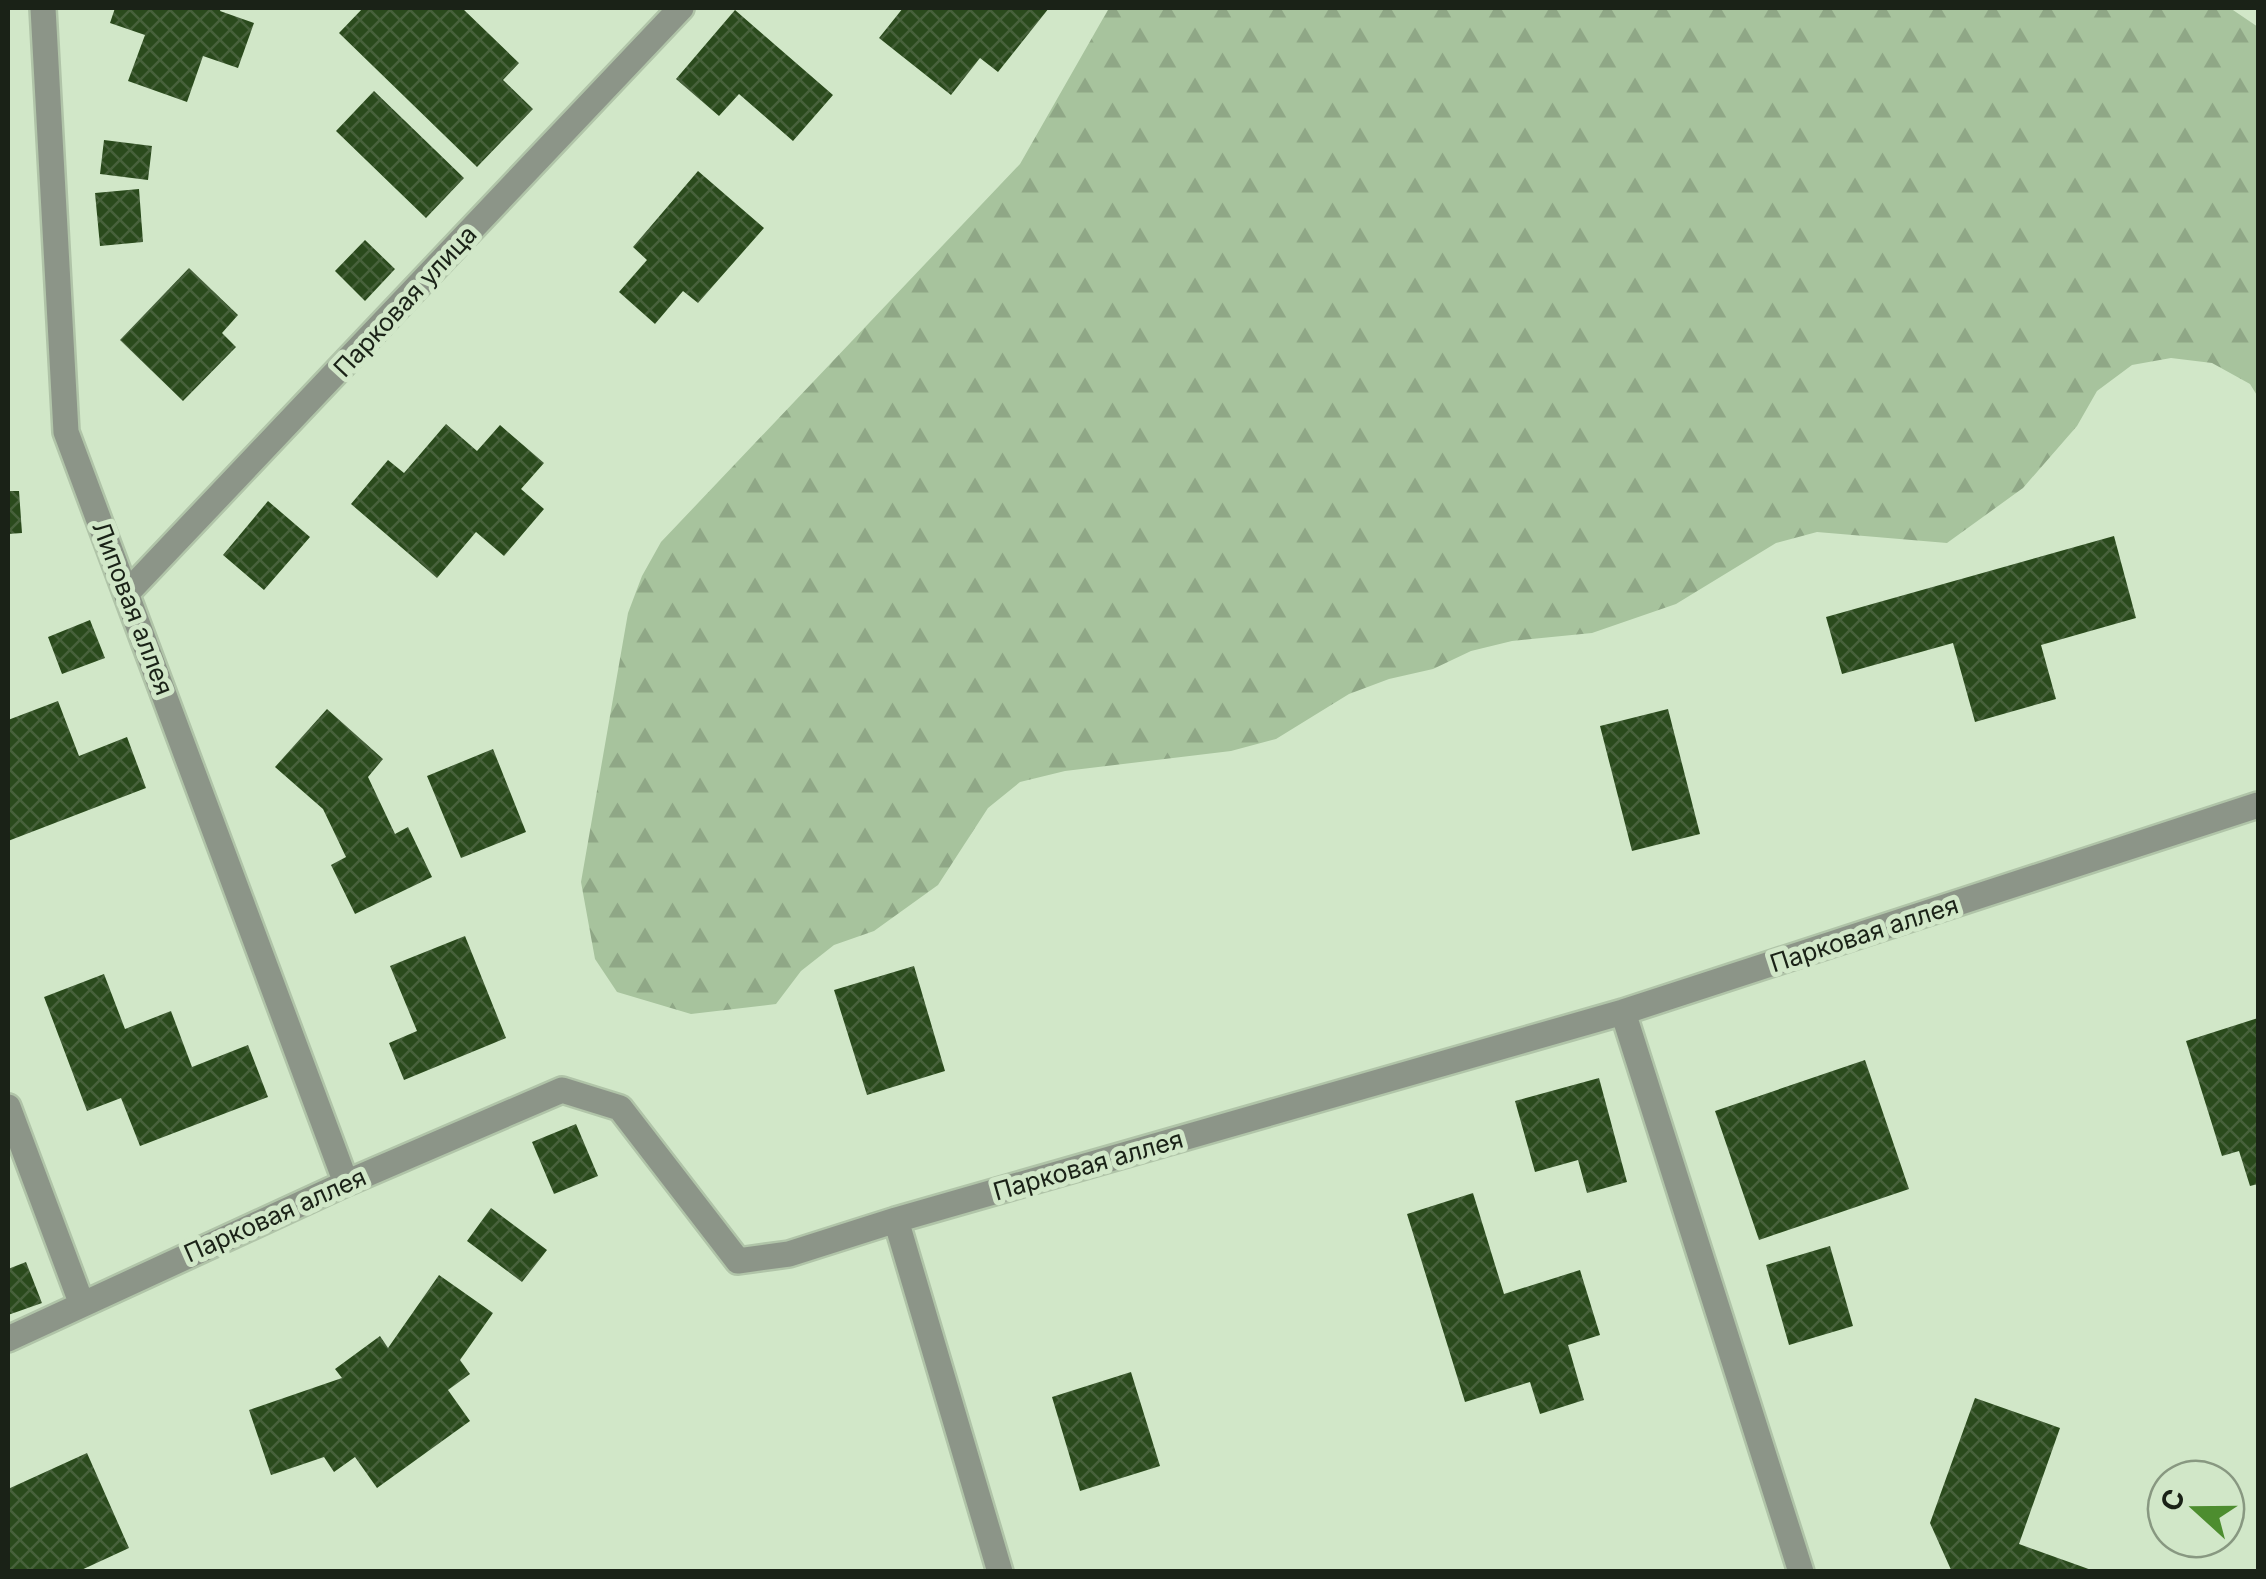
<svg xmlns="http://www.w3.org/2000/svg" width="2266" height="1579" font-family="Inter,sans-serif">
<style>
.forest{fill:url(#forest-firs)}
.building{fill:url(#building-cross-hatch)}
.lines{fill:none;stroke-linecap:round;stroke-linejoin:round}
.minor-casing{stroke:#b0c4a8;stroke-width:30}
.minor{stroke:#8c9588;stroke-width:25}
.labels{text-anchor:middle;stroke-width:10;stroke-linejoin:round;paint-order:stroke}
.street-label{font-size:25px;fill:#1a2217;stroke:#d1e7c8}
</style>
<defs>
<pattern id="forest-firs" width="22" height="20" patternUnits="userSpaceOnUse" patternTransform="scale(2.5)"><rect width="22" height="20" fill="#a7c39d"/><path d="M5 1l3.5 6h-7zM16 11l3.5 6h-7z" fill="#8fa786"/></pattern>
<pattern id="building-cross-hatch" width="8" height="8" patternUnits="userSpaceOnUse" patternTransform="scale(2.5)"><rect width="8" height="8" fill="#2a4a1c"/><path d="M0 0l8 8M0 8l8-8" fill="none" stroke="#47613b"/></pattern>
</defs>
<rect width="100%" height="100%" fill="#d1e7c8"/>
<path class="forest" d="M 1109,8 L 2230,8 L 2258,27 L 2258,397 L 2250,384 L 2212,363 L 2171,358 L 2132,365 L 2097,391 L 2077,426 L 2023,488 L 1947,543 L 1817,532 L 1776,543 L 1676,604 L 1592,633 L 1512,641 L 1471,651 L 1433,669 L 1389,679 L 1349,694 L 1276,739 L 1231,751 L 1065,771 L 1020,782 L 988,808 L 938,885 L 874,931 L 834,945 L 801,971 L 776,1004 L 691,1014 L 617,992 L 595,959 L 581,882 L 628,613 L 642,576 L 661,542 L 1020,164 Z"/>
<path class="building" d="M 115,8 L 221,8 L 220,11 L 254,23 L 238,68 L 203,56 L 187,102 L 128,81 L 145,35 L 110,23 Z
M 363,8 L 462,8 L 519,63 L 503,80 L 533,109 L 477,167 L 339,33 Z
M 903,8 L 1049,8 L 998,72 L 980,58 L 951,95 L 879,38 Z
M 735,10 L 833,95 L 793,141 L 739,94 L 719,116 L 676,79 Z
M 374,91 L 464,178 L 426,218 L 336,131 Z
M 104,140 L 152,146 L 148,180 L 100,174 Z
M 698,171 L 764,228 L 698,303 L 683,291 L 655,324 L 619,292 L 647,260 L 633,247 Z
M 139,189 L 143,242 L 100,246 L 95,193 Z
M 365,240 L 395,269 L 365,301 L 335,271 Z
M 189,268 L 238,315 L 222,333 L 236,347 L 183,401 L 120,340 Z
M 446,424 L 477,451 L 500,425 L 544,463 L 521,489 L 544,509 L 504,556 L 476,532 L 437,578 L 351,504 L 388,460 L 404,473 Z
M 8,491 L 19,491 L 22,533 L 8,534 Z
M 268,501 L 310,537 L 264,590 L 223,555 Z
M 2114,536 L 2136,618 L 2041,645 L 2056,699 L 1975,722 L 1953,643 L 1842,674 L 1826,617 Z
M 90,620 L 105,658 L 62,674 L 48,637 Z
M 58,701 L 79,756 L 127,737 L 146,788 L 8,841 L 8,720 Z
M 327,709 L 383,759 L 368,777 L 395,834 L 408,827 L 432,877 L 355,914 L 331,865 L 346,857 L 323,809 L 275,767 Z
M 1668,709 L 1700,834 L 1632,851 L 1600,726 Z
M 493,749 L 526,832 L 461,858 L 427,776 Z
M 465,936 L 506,1038 L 404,1080 L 389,1043 L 417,1031 L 390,966 Z
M 914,966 L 945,1071 L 867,1095 L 834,990 Z
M 104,974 L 125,1029 L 171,1011 L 192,1067 L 248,1045 L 268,1097 L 140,1146 L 121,1098 L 87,1111 L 44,997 Z
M 2258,1018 L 2258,1184 L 2250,1186 L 2239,1151 L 2222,1156 L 2186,1041 Z
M 1865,1060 L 1909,1189 L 1759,1240 L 1715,1111 Z
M 1599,1078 L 1627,1182 L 1587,1193 L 1578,1160 L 1535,1172 L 1515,1101 Z
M 576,1124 L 598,1176 L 554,1194 L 532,1142 Z
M 1473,1193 L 1504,1294 L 1580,1270 L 1600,1335 L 1568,1345 L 1584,1400 L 1540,1414 L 1530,1382 L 1465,1402 L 1407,1214 Z
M 491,1208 L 547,1250 L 522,1282 L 467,1241 Z
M 1830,1246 L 1853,1326 L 1789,1345 L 1766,1265 Z
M 26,1262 L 42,1303 L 8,1315 L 8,1269 Z
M 439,1275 L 493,1313 L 460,1360 L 470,1374 L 448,1390 L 470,1421 L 377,1488 L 355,1457 L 334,1472 L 324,1457 L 271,1475 L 249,1410 L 342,1378 L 335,1369 L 380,1336 L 388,1348 Z
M 1131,1372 L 1160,1466 L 1080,1491 L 1052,1397 Z
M 1975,1398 L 2060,1428 L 2019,1544 L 2097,1572 L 1952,1572 L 1930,1523 Z
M 87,1453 L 129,1548 L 77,1572 L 8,1572 L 8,1489 Z"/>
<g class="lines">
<g class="minor-casing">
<path id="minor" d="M 43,8 L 66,432 L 346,1183
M 127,593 L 681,8
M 1623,1012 L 1801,1572
M 8,1107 L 81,1302
M 896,1220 L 1000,1572
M 8,1339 L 346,1183 L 562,1090 L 620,1108 L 738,1261 L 789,1254 L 896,1220 L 1623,1012 L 2258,805"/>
</g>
<use href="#minor" class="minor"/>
</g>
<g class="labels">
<g class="street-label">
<text transform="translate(405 301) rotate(-47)" y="9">Парковая улица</text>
<text transform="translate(133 608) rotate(69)" y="9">Липовая аллея</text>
<text transform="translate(1864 934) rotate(-18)" y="9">Парковая аллея</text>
<text transform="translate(1088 1165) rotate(-16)" y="9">Парковая аллея</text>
<text transform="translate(275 1215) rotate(-24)" y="9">Парковая аллея</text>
</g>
</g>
<rect width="2266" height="1579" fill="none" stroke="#1a2217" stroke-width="20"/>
<g transform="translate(2196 1509) rotate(291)"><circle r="48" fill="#d1e7c8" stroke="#889881" stroke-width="2.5"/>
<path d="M0-8L18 38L0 25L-18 38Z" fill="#4d8d2f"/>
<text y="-15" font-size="28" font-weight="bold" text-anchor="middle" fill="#1a2217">С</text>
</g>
</svg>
